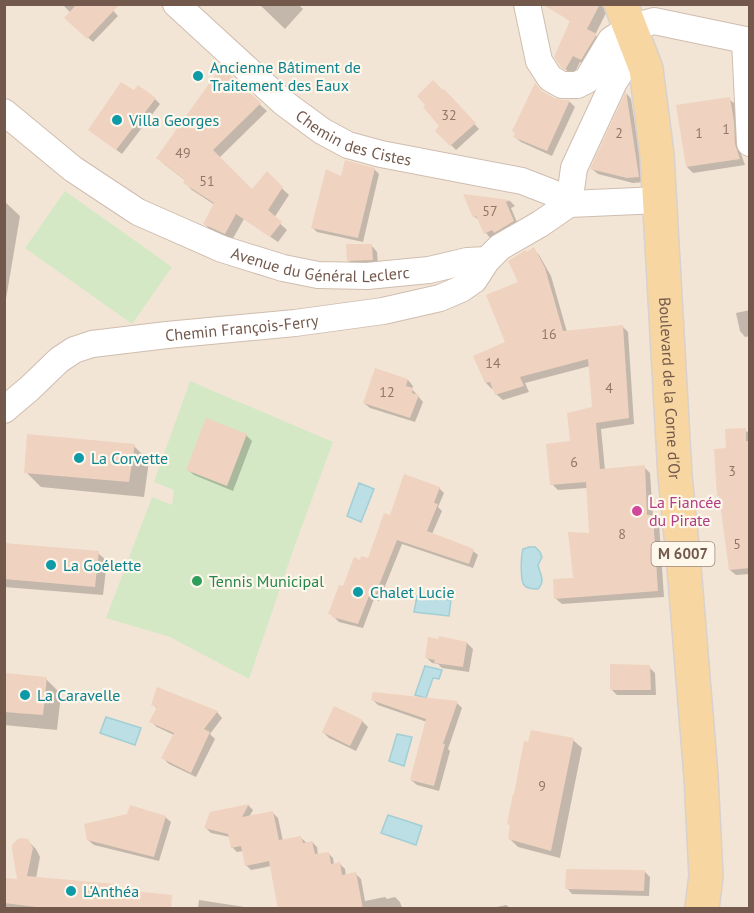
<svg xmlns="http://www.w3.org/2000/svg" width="754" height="913" font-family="'PT Sans',sans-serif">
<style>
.residential{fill:#f3e5d5}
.green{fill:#d4e8c5}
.water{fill:#bbdfe4;stroke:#a2ced5;stroke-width:1.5}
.shadow{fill:#0003}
.building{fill:#efd2bf}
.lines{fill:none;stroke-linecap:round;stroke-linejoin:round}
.street-casing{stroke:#cfbdb0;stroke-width:28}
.primary-casing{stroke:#d8d1cd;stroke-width:36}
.street{stroke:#fff;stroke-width:26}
.primary{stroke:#f7d6a1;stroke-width:33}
.culture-dot{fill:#0f9aa8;stroke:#fef7ec;stroke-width:2}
.hotel-dot{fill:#d1479c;stroke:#fef7ec;stroke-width:2}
.leisure-dot{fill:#2e9e5b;stroke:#fef7ec;stroke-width:2}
.labels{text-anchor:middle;stroke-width:4.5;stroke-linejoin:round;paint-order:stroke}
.number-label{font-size:14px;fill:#927769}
.shield{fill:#fef7ec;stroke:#9d887c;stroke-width:1.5}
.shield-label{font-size:15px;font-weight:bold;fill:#73594c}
.culture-label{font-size:16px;fill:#0d838f;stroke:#fef7ec;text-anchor:start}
.street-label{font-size:16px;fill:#73594c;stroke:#fef7ec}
.hotel-label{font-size:16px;fill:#b23c85;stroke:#fef7ec;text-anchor:start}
.leisure-label{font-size:16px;fill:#27864d;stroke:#fef7ec;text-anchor:start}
</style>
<rect width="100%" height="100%" fill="#fbf3e6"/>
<path class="residential" d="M 5,5 L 749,5 L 749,908 L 5,908 Z"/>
<path class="green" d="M 65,191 L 172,267 L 132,324 L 25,248 Z
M 190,381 L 333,442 L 295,545 L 249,679 L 170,637 L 106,618 L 152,497 L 172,505 L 174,490 L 154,482 Z"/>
<path class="water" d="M 359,483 L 374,489 L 361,522 L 347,516 Z
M 529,547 L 535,547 L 540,552 L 542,557 L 538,565 C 540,575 546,580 538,589 C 533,589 527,589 524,585 C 520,579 521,556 523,549 Z
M 417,596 L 451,600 L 449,616 L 414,612 Z
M 425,666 L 442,670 L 439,679 L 433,678 L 426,698 L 415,695 Z
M 106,717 L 141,728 L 135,745 L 100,733 Z
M 397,734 L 412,737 L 404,766 L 389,761 Z
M 388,815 L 422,826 L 416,845 L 381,833 Z"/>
<path class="shadow" d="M 62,4 L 107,4 L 118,16 L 93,42 L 66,18 L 71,13 Z
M 259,4 L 298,4 L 303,9 L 285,29 Z
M 559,4 L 600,4 L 607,11 L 595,35 L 603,42 L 589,66 L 580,62 L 573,76 L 562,66 L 571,22 L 565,17 Z
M 221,69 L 267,111 L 219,158 L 252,191 L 267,174 L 289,195 L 274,218 L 287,230 L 278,242 L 244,219 L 232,240 L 211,231 L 205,224 L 215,205 L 192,190 L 185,183 L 186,181 L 165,165 L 158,158 Z
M 134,92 L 155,99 L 160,104 L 122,154 L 95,134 Z
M 543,93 L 554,99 L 562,102 L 570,102 L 575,107 L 552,156 L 521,142 L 515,137 Z
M 627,94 L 631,99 L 644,182 L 633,183 L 598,174 L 592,169 Z
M 448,96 L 479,129 L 456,150 L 437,131 L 441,125 Z
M 729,99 L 735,104 L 739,129 L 740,151 L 745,165 L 693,173 L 687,167 Z
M 374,169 L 379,174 L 363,242 L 317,232 L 312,227 L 342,178 Z
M 466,196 L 510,201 L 515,206 L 511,208 L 519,227 L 491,239 L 486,233 L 481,222 L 475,217 Z
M 4,201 L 20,216 L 4,311 Z
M 372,246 L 377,252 L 378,265 L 354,266 L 348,260 Z
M 533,249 L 539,255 L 551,276 L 567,332 L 622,326 L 628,332 L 634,424 L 601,429 L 605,470 L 644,467 L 650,473 L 653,517 L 659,523 L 664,597 L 562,604 L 555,598 L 575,579 L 590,534 L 587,488 L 558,490 L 552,484 L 572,443 L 594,408 L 590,366 L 525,383 L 529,392 L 503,400 L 496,394 L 494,388 L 492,389 L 486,383 L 507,343 L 527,253 Z
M 750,310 L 750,336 L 745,337 L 740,331 L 736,313 Z
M 376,370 L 408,380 L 413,386 L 412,389 L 423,402 L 415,422 L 370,408 L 364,403 Z
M 745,430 L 750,434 L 750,574 L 736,575 L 730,570 L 720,498 L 718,495 L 727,450 Z
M 246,435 L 252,441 L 233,491 L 194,475 L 188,470 Z
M 134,446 L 149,461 L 144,497 L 41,487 L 26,472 Z
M 439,488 L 444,493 L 438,507 L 442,511 L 432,534 L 473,551 L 478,555 L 473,568 L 402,544 L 379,601 L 374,599 L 363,628 L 339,622 L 330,613 L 360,562 L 369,560 L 391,517 Z
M 4,544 L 98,553 L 107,561 L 103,595 L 4,587 Z
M 467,643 L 473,649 L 469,672 L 442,668 L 438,664 L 432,663 L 426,657 Z
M 649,667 L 655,673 L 656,695 L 617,695 L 611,689 Z
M 4,675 L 46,679 L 61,694 L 57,730 L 4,725 Z
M 158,689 L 217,712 L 222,718 L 210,734 L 215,739 L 196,777 L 169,764 L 163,758 L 174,735 L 157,727 L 151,722 L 158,709 L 152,704 Z
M 372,699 L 457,703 L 462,708 L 448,749 L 450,751 L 439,791 L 417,785 L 411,780 L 427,722 L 378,705 Z
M 362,721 L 368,727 L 356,751 L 329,738 L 323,732 Z
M 573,740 L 582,748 L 560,858 L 518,847 L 509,838 L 512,827 L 509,824 Z
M 248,805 L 253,810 L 249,817 L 273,813 L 278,818 L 283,841 L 301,838 L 307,843 L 312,842 L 317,847 L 318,855 L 328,853 L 333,858 L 334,865 L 340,864 L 345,869 L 346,876 L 356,874 L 361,879 L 365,901 L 385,897 L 387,899 L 395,897 L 400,902 L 402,908 L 327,908 L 271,866 L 251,870 L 246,865 L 243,851 L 237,852 L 232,847 L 230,837 L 211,833 L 206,828 Z
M 129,815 L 165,817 L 171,822 L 159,861 L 94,845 L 88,840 Z
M 27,840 L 36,849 L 40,857 L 36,878 L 113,886 L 118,891 L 166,908 L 4,908 L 4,879 L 19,881 Z
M 645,872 L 650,877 L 649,896 L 572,894 L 567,888 Z
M 199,900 L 251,908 L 198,908 Z
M 506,905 L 510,908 L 492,908 Z"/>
<path class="building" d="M 77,4 L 120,4 L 87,39 L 64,18 Z
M 542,4 L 600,4 L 587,29 L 597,34 L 581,60 L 573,56 L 565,70 L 561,67 L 554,57 L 570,21 Z
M 221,67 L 261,103 L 213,150 L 252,189 L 267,171 L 283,187 L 268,210 L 282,222 L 270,237 L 236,214 L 225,234 L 203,224 L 214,203 L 183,183 L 185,180 L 156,158 Z
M 433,80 L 443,90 L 444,89 L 476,123 L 450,146 L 435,131 L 439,126 L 423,107 L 425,105 L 417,96 Z
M 121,82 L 134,90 L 138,85 L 156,98 L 116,150 L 88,130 Z
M 535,83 L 542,91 L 554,98 L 562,100 L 570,100 L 547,151 L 513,137 L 515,133 L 512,131 Z
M 626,91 L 639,177 L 627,178 L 590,169 Z
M 730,97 L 734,122 L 735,144 L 740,159 L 686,167 L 676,105 Z
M 345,160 L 375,168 L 358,238 L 311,228 L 326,169 L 341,176 Z
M 463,194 L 511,200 L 506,202 L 514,221 L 494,233 L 492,230 L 484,234 L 476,216 L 473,218 Z
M 346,244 L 372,244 L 373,260 L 347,261 Z
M 534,247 L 545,268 L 563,331 L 623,325 L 629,418 L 596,423 L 600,469 L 645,465 L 647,515 L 653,515 L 658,591 L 554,599 L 553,579 L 573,578 L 568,532 L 589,533 L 586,482 L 550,485 L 546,444 L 570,441 L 567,413 L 592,407 L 588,359 L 520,377 L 524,386 L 495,395 L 490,382 L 485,383 L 473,356 L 505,342 L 486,295 L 518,282 L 508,261 L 526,250 L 527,252 Z
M 375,368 L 408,379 L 406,386 L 413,388 L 412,393 L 419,395 L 410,418 L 363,403 Z
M 206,418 L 247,434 L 227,486 L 186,470 Z
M 746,428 L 746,441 L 750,441 L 750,568 L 729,570 L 719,496 L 717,496 L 714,449 L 726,448 L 725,429 Z
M 27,434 L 135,444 L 129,482 L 24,473 Z
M 404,474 L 440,487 L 434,503 L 438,504 L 427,531 L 474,549 L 469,564 L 397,540 L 374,598 L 369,596 L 358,624 L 332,617 L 333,615 L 328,614 L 339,585 L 343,586 L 354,557 L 360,560 L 361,556 L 368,558 L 384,513 L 390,515 Z
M 4,543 L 99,551 L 95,587 L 4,579 Z
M 439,636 L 467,642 L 463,667 L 434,663 L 435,660 L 425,658 L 428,637 L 438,639 Z
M 610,664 L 650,665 L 651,690 L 610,690 Z
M 4,673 L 47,677 L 43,715 L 4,712 Z
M 157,687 L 218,711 L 204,729 L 210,732 L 191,773 L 161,758 L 174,733 L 149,722 L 157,707 L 151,705 Z
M 373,692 L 458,701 L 443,744 L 445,744 L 434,786 L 410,780 L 426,719 L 371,700 Z
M 334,706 L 363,720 L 350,746 L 322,732 Z
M 531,730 L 574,738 L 551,851 L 508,839 L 510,825 L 507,824 L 513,794 L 514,794 L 524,741 L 528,742 Z
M 249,804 L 242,817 L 273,811 L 279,840 L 301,836 L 303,843 L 312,841 L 315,854 L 329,852 L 331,864 L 340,862 L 342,875 L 356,872 L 363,909 L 278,909 L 269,861 L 245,866 L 241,846 L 231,848 L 228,834 L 204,828 L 210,812 Z
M 130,805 L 166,816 L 154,857 L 87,840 L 84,824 L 127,814 Z
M 22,838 L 28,839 L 33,848 L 27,876 L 114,884 L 114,889 L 172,895 L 171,909 L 52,909 L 4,903 L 4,878 L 17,879 L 12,849 L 12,845 L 18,839 Z
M 566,869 L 645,870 L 644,891 L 565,889 Z"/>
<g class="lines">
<g class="street-casing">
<g id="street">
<path id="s1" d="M 176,4 L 284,103 L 322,131 L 348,145 L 381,154 L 522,181 L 553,193 L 569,204"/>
<path d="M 527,4 L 539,61 L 550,78 L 562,85 L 577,85 L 587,80 L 611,40 L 629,28 L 654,21 L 750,41"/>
<path d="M 745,41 L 750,143"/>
<path id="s2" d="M 4,112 L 73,169 L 138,212 L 222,249 L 283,268 L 318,275 L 367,276 L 429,270 L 467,261 L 487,260"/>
<path d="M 569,204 L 574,168 L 614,82 L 626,63 L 639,49"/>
<path id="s3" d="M 4,410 L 30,388 L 59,360 L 74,350 L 92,344 L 167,335 L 295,323 L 383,311 L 440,298 L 461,289 L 474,280 L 487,260 L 500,247 L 540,224 L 569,204 L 660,200"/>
</g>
</g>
<g class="primary-casing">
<g id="primary">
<path id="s4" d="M 621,4 L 646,69 L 657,155 L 675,476 L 683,555 L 701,776 L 706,876 L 702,908"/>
</g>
</g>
<use href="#street" class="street"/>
<use href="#primary" class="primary"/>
</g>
<g class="culture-dot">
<circle cx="198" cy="76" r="6"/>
<circle cx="117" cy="120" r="6"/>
<circle cx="79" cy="458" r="6"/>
<circle cx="51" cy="565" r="6"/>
<circle cx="358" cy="592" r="6"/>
<circle cx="25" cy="695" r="6"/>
<circle cx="71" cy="891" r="6"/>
</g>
<circle class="hotel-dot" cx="637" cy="511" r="6"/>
<circle class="leisure-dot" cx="197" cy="581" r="6"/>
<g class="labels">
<g class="number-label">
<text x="449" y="120">32</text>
<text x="726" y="134">1</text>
<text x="619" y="138">2</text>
<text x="699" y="138">1</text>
<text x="183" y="158">49</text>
<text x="207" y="186">51</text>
<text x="490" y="216">57</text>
<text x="549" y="339">16</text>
<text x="493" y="368">14</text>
<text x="609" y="393">4</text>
<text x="387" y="397">12</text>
<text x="574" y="467">6</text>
<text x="732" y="476">3</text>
<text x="622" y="539">8</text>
<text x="737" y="549">5</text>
<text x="542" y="791">9</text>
</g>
<rect class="shield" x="651.5" y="542" width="63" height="24" rx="4.5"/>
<g class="shield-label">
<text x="683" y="559">M 6007</text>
</g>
<g class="culture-label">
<text x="210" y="73">Ancienne Bâtiment de<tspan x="210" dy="18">Traitement des Eaux</tspan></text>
<text x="129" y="126">Villa Georges</text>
<text x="91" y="464">La Corvette</text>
<text x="63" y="571">La Goélette</text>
<text x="370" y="598">Chalet Lucie</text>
<text x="37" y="701">La Caravelle</text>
<text x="83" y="897">L'Anthéa</text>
</g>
<g class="street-label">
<text dy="6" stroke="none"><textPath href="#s1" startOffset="226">Chemin des Cistes</textPath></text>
<text dy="6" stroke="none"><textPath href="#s2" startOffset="360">Avenue du Général Leclerc</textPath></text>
<text dy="6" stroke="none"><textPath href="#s3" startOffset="262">Chemin François-Ferry</textPath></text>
<text dy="6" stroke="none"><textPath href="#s4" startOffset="390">Boulevard de la Corne d'Or</textPath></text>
</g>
<g class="hotel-label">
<text x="649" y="508">La Fiancée<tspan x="649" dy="18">du Pirate</tspan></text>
</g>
<g class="leisure-label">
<text x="209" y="587">Tennis Municipal</text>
</g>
</g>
<rect width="754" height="913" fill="none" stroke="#73594c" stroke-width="12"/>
</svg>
